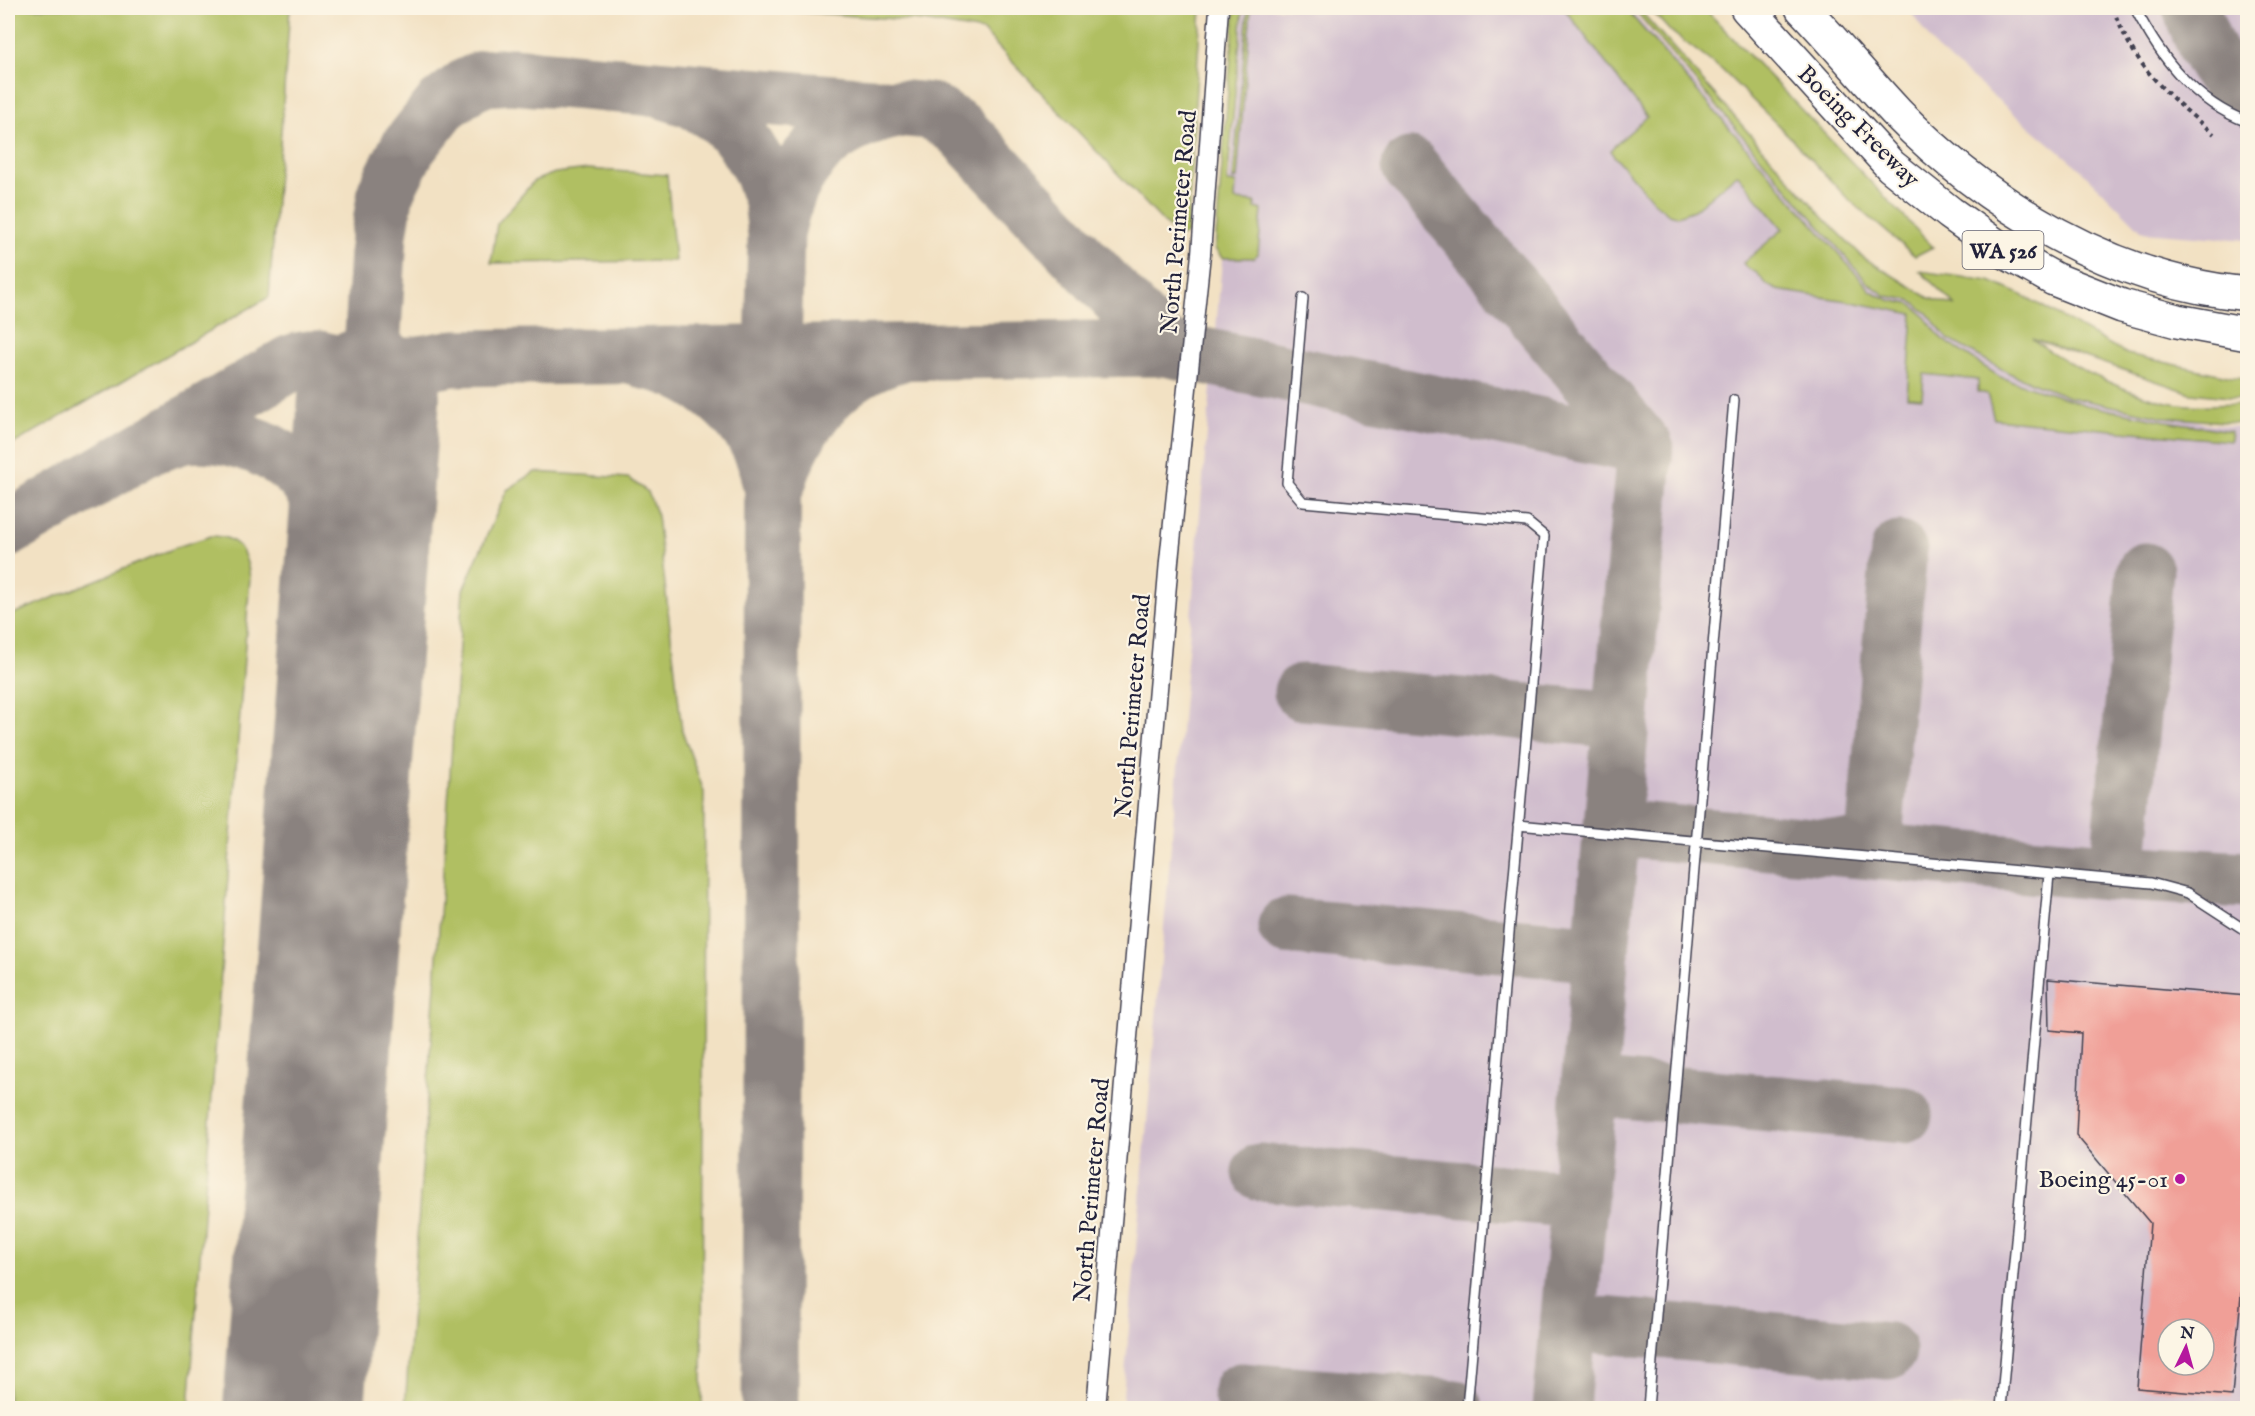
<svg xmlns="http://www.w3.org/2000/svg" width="2255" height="1416" font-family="'IM FELL English',serif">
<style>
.industrial{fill:#d0bdcd;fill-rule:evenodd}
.green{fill:#b0bf62;stroke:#69704e;stroke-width:1.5}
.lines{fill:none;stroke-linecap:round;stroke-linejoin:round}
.taxiway{stroke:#8a827f;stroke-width:57}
.runway{stroke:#8a827f;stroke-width:142}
.building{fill:#f09f97;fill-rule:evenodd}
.lane-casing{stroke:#413f4f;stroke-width:12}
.street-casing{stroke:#413f4f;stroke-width:21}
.highway-casing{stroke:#413f4f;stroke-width:36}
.path{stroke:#413f4f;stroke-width:4;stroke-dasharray:4.5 4.5;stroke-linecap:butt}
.lane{stroke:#fff;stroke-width:9}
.street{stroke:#fff;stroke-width:18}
.highway{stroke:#fff;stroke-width:33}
.poi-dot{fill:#b5179e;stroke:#fcf5e5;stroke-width:2}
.labels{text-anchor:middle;stroke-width:4.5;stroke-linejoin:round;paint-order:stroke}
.shield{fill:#fcf5e5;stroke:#63616e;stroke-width:1.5}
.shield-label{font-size:22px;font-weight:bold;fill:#22223b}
.street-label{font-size:24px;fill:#22223b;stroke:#fcf5e5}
.poi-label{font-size:24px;fill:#22223b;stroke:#fcf5e5;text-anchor:end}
</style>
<rect width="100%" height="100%" fill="#fcf5e5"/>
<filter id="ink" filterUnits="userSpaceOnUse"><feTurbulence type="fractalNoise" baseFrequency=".0167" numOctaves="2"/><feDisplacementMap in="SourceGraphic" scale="12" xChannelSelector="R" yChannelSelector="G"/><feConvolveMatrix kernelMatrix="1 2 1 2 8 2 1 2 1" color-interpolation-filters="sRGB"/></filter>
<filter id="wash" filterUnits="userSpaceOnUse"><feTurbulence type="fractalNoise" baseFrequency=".008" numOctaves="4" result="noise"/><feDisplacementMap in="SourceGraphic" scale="24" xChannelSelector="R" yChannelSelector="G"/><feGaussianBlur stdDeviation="1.35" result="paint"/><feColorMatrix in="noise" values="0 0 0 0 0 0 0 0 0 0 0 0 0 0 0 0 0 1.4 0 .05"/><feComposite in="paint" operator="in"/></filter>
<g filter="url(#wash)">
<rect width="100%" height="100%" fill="#f2e1c3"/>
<path class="industrial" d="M 1244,8 L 1629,8 L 1783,184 L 1826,228 L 1892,287 L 2121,402 L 2203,423 L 2247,428 L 2247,1408 L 1122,1408 ZM 2168,1329 L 2204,1329 L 2204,1365 L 2168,1365 Z
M 1908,8 L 2247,8 L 2247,240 L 2143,232 L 2079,168 L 1936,48 Z"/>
<path class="green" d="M 8,8 L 290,8 L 269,297 L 8,447 Z
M 747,8 L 1201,8 L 1187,234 L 1179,236 L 1168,227 L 983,31 L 923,21 Z
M 1235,8 L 1243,8 L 1227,182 L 1236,183 L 1235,200 L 1255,202 L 1255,208 L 1262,210 L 1258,254 L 1253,258 L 1222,258 L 1215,249 Z
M 1248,8 L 1251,8 L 1237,178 L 1233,180 Z
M 1567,8 L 1625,8 L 1871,291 L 1889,300 L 1910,304 L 1920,311 L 1942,339 L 2000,377 L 2086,405 L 2166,421 L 2231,431 L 2230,441 L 1994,419 L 1987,394 L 1978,392 L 1978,380 L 1924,374 L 1922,398 L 1907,397 L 1913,314 L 1847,301 L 1777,290 L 1767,285 L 1757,273 L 1747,268 L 1743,263 L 1783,229 L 1737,174 L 1694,210 L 1677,216 L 1669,214 L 1654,202 L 1614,156 L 1611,150 L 1613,147 L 1647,117 L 1566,11 Z
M 1633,8 L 1638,8 L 1825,219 L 1864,258 L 1929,298 L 1956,306 L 1920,271 L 1990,281 L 2024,296 L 2127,354 L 2232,377 L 2247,378 L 2247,399 L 2191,393 L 2032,339 C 2070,367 2140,401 2188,405 C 2208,407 2228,402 2247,405 L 2247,424 L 2164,417 L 2069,397 L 2009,373 L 1948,339 L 1927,313 L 1910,300 L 1886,296 L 1867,282 Z
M 1649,8 L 1704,8 L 1933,247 L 1915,256 L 1846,197 L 1790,137 L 1722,70 L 1669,30 Z
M 588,169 L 667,175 L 675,261 L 491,263 L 497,224 L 534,181 L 555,173 Z
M 535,472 L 628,478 L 648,492 L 657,516 L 682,730 L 704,792 L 702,1408 L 405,1408 L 463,590 L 507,490 Z
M 211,536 C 240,536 246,552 250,577 L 189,1408 L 8,1408 L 8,616 L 180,546 Z"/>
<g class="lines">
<path class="taxiway" d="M 2191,8 C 2202,41 2215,76 2248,94
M 655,88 L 692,100 L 720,117 L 740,136 L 760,168 L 772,200 L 776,235 L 773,354 L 770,1408
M 1410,166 L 1645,447
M 776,235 C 789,164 827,124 897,110
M 648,362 C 702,371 762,423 769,478
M 369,398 L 391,376 L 419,364 L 454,358 L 1165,348 L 1645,447 L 1561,1408
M 369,398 L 379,235 L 386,191 L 408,148 L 441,106 L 467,86 L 485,78 L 511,76 L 931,111 L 958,128 L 1165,348
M 160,443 C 169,441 178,436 187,435 C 232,430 290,452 314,492 C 333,523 343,559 354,594
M 778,482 C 796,424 837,369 899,354
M 8,529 L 291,363 C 318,355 323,359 348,369 L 356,386 L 369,398
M 1302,692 L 1621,720
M 1612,828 L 2118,873 L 2248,880
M 1873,851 L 1899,550
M 2118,873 L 2145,571
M 1286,926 L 1601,954
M 1589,1087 L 1904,1115
M 1260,1172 L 1578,1200
M 1569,1322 L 1888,1351
M 1241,1391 L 1455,1408"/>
<path class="runway" d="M 294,1408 L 369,398"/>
</g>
<g id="blocks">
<path class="building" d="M 2048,979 L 2247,996 L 2247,1229 L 2232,1396 L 2137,1388 L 2150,1223 L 2076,1135 L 2081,1033 L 2049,1030 ZM 2168,1329 L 2204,1329 L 2204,1365 L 2168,1365 Z"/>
</g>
</g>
<g filter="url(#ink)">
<use href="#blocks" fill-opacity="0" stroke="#413f4f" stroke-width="1.5"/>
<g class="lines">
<g class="lane-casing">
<path id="lane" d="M 2135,8 C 2160,57 2194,102 2248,122
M 1303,298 L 1287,483 L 1303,502 L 1527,522 L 1544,536 L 1467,1408
M 1518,825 L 2151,883 L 2188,893 L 2248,932
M 1648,1408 L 1734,400
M 2001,1408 L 2049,874"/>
</g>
<g class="street-casing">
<path id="street" d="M 1096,1408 L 1169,561 L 1201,254 L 1219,8"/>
</g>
<g class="highway-casing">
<path id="highway" d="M 1747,8 L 1891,166 L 1950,213 L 2002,250 L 2054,279 L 2122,306 L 2177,321 L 2248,334
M 1802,8 C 1835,42 1865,79 1897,113 C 1989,207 2115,282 2248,294"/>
</g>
<path class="path" d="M 2113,8 C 2134,67 2167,95 2214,134"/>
<use href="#lane" class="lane"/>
<use href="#street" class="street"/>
<use href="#highway" class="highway"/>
</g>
</g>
<circle class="poi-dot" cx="2180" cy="1179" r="6"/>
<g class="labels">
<rect class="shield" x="1962.5" y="231" width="81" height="38" rx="4.5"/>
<g class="shield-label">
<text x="2003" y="258">WA 526</text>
</g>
<g class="street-label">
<text transform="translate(1859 126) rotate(45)" y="8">Boeing Freeway</text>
<text transform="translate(1178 222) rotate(-85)" y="8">North Perimeter Road</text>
<text transform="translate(1132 706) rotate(-85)" y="8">North Perimeter Road</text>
<text transform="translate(1091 1190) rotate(-85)" y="8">North Perimeter Road</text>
</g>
<g class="poi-label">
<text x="2168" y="1187">Boeing 45-01</text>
</g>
</g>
<rect width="2255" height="1416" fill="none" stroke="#fcf5e5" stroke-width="30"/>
<g transform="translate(2186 1347) rotate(5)"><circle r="28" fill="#fcf5e5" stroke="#a5a1a1" stroke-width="1.5"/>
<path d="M0-4.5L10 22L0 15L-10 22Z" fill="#b5179e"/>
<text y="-9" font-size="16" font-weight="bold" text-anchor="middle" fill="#22223b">N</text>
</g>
</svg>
